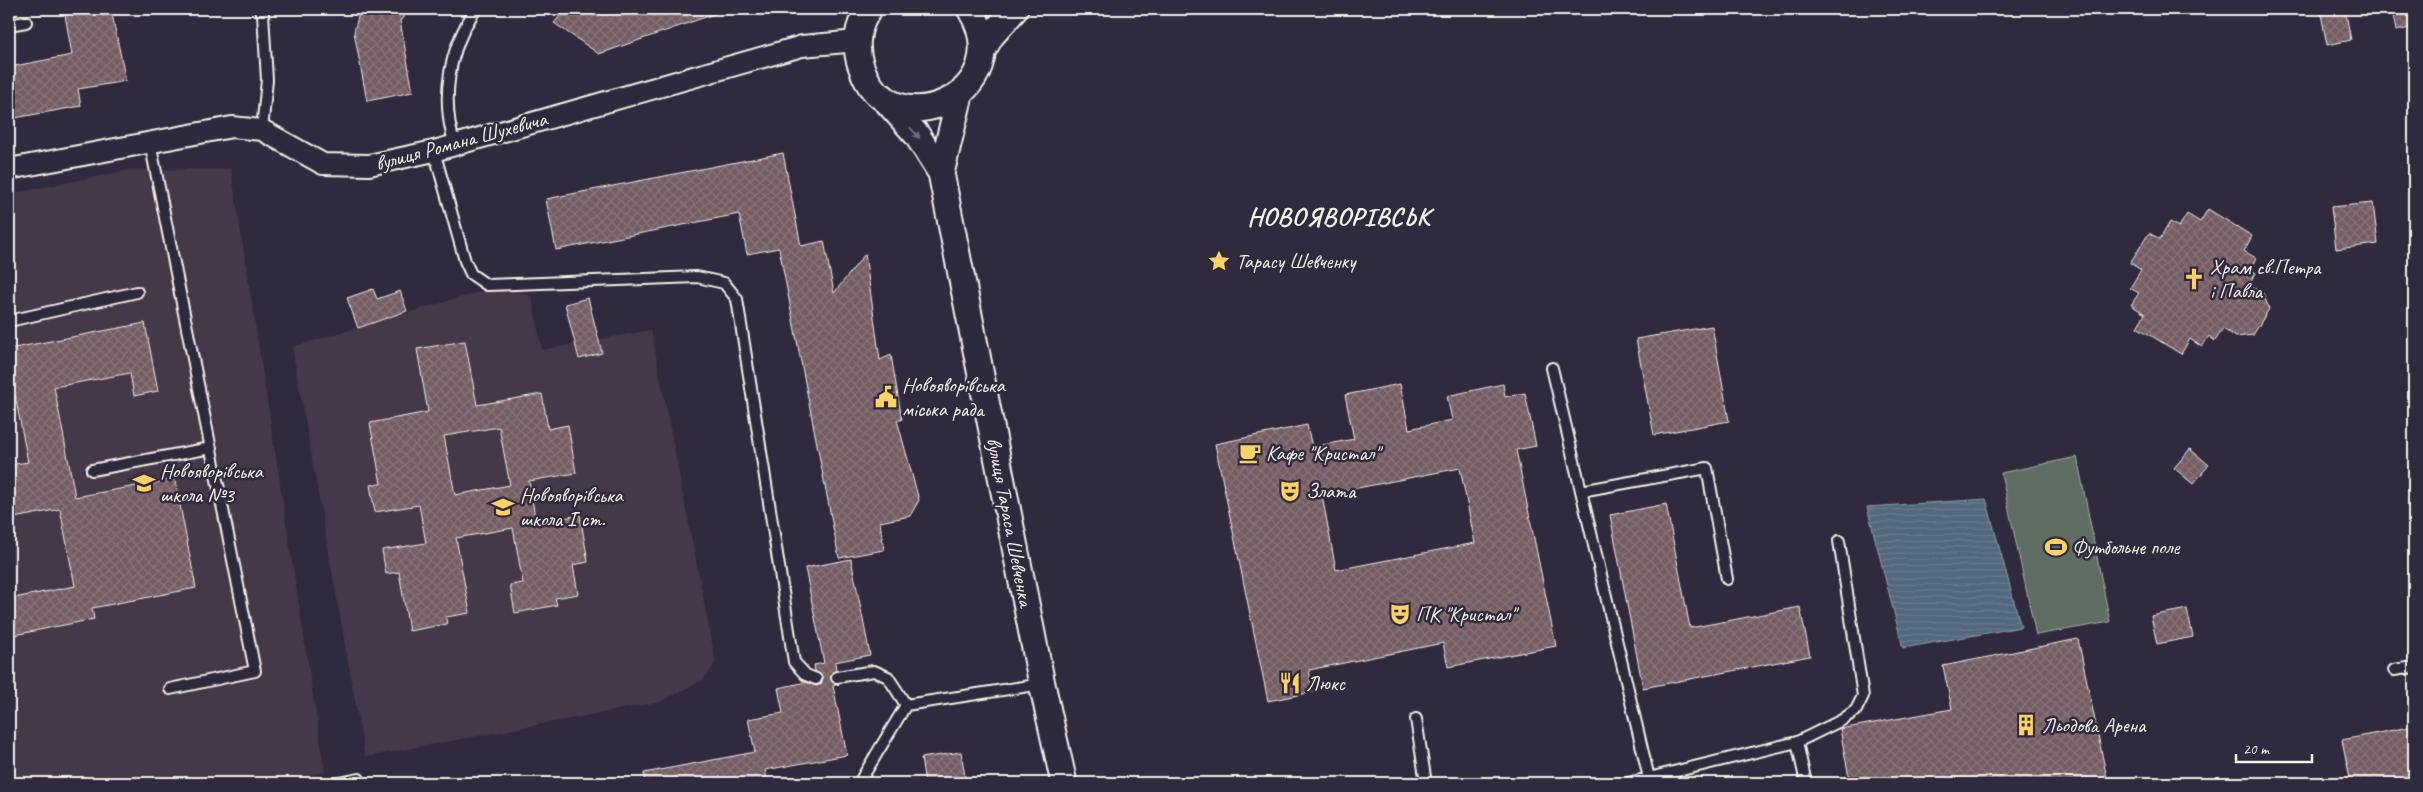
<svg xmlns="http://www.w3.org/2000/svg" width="2423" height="792" font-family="Caveat,sans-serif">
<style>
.built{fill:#443948}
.pitch{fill:#616d62;stroke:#aaafa5}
.water{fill:url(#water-rules);stroke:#939fa8}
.building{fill:url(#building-cross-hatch);stroke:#f4f1e8;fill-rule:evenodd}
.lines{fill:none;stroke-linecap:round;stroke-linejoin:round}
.service-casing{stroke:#f4f1e8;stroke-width:14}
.minor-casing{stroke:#f4f1e8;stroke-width:24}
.tertiary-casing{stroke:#f4f1e8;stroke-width:29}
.service{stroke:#2f2a3d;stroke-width:10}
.minor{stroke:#2f2a3d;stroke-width:20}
.tertiary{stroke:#2f2a3d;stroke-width:25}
.oneway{fill:#747079}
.labels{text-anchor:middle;stroke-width:5;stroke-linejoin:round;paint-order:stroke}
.street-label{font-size:21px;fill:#f4f1e8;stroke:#2f2a3d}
.poi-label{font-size:21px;fill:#f4f1e8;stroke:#2f2a3d;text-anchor:start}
.district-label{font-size:26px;font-weight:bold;letter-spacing:1px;fill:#f4f1e8;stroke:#2f2a3d}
</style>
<defs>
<pattern id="water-rules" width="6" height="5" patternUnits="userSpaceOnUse" patternTransform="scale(1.25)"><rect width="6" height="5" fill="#52687d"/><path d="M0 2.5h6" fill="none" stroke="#6c7e8f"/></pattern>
<pattern id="building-cross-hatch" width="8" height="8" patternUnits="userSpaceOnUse" patternTransform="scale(1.25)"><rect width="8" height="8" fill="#745d63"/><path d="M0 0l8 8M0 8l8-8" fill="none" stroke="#887579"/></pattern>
</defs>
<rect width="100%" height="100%" fill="#2f2a3d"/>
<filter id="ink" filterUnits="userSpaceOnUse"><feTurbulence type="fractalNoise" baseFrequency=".02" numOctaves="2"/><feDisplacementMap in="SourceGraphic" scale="10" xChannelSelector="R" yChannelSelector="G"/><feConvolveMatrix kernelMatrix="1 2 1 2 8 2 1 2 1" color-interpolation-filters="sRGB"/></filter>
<g filter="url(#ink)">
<path class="built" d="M 231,169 L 325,772 L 266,783 L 9,783 L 9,194 L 129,170 Z
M 506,284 L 532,297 L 542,350 L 651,330 L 716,663 L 703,680 L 660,702 L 365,757 L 292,347 Z"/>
<path class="pitch" d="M 2077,457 L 2110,622 L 2036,635 L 2001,473 Z"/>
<path class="water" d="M 1986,499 L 2021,627 L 1903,648 L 1867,507 Z"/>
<path class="building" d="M 64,9 L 111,9 L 126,81 L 78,89 L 81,106 L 9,119 L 9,67 L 72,55 Z
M 360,9 L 410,9 L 400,21 L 413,92 L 367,101 L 354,32 Z
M 566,9 L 720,9 L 720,12 L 599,54 L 554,23 Z
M 2320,9 L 2345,9 L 2351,40 L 2327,45 Z
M 2392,9 L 2414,9 L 2414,27 L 2396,31 Z
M 783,153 L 801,246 L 824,241 L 834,293 L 865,254 L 880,360 L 891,355 L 902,420 L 897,420 L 919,500 L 910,516 L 880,522 L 884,550 L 839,558 L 779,248 L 747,254 L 739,214 L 556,250 L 546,199 Z
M 2373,203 L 2378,244 L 2336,249 L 2331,207 Z
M 2208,209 L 2252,236 L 2244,251 L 2256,258 L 2250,269 L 2256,273 L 2249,285 L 2263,293 L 2269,309 L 2253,335 L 2236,337 L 2223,329 L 2215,341 L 2209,336 L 2202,347 L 2190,339 L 2181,354 L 2137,327 L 2145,314 L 2131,305 L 2139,293 L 2130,288 L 2141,270 L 2130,263 L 2149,233 L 2160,239 L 2170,222 L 2179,227 L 2187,214 L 2200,222 Z
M 373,289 L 377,299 L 400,291 L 407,311 L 358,328 L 347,298 Z
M 588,298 L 602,353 L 579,359 L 565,304 Z
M 145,323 L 158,391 L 134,396 L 130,373 L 54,387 L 70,469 L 75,497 L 175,479 L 196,588 L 92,608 L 94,619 L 9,636 L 9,599 L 75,586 L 60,509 L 9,519 L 9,465 L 28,462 L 15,395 L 9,396 L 9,349 Z
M 1712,326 L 1729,421 L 1654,435 L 1636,339 Z
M 465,341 L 477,405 L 542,394 L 548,429 L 568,425 L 576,473 L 529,481 L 536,523 L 580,515 L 588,562 L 573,565 L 578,594 L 555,598 L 557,605 L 515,613 L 510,585 L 523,583 L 513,528 L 456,538 L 470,613 L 446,617 L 447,624 L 409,631 L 399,572 L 386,574 L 382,550 L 426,543 L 419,505 L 375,512 L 370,485 L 381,484 L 370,423 L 428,412 L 417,349 ZM 499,427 L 510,485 L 455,495 L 444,436 Z
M 1400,384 L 1409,429 L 1452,420 L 1447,396 L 1503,384 L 1505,397 L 1525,393 L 1536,446 L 1516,450 L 1556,646 L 1448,667 L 1443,643 L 1309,670 L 1313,692 L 1268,701 L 1215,444 L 1307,425 L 1312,447 L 1354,439 L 1345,395 ZM 1460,468 L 1475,543 L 1336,570 L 1322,495 Z
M 2190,449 L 2209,465 L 2193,484 L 2174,468 Z
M 1666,504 L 1690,628 L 1800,607 L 1810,656 L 1643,688 L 1610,515 Z
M 851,559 L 870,655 L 835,662 L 836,670 L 830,675 L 832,682 L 839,684 L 833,686 L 847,755 L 765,770 L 768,783 L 645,783 L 644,773 L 755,752 L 748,719 L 783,713 L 778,688 L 806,682 L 816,686 L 821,684 L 823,678 L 815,671 L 814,665 L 824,663 L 805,568 Z
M 2187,609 L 2193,637 L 2157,644 L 2151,616 Z
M 2078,639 L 2108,783 L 1850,783 L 1840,729 L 1952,709 L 1943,666 Z
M 2414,726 L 2414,781 L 2351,783 L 2342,740 Z
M 961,752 L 966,783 L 925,783 L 921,758 Z"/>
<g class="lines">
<g class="service-casing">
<path id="service" d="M 259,9 L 263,14 L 267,80 L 262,130
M 9,25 L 26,22
M 150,142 L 255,671 L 170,689
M 455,145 C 440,99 449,48 476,9
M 434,151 L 465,261 L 471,274 L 487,285 L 697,277 L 724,283 L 737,299 L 794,662 L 806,675 L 816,679
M 9,321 L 137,292
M 1552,368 L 1649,778
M 92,470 L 211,448
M 1581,491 L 1707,468 L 1727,579
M 2394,670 L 2414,667
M 837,677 L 874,671 L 888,677 L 906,705
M 1416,719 L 1426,783
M 1797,742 L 1842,720 L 1856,710 L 1863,696 L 1839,541
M 339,783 L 359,779 L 360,783
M 859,783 L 906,705 L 1042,684
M 1628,783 L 1797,742 L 1806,783"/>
</g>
<g class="minor-casing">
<path id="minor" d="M 9,169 L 232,127 L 262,130 L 323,164 L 369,165 L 434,151 L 802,46 L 857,41"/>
</g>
<g class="tertiary-casing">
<path id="tertiary" d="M 869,9 C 857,26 854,47 861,66 C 888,152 1023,95 970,9
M 982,52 L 991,36 L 1015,9
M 883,97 L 917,135 L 941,173 L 1042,684 L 1064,783
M 941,173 L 960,95"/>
</g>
<use href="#service" class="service"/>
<use href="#minor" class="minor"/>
<use href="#tertiary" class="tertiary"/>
</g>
<defs><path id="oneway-solid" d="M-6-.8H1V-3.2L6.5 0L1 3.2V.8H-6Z" transform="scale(1.25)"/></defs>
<use class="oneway" href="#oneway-solid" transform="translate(915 133) rotate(48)"/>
</g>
<defs>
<g id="sight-bare" transform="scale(1.725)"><path d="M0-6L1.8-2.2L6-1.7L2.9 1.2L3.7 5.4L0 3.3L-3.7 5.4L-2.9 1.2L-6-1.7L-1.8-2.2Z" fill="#ffd166" stroke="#2f2a3d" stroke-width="2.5" paint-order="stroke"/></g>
<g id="church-bare" transform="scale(1.725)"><path d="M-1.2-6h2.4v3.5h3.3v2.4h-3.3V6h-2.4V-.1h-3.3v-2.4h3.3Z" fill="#ffd166" stroke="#2f2a3d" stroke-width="2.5" paint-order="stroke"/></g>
<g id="civic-bare" transform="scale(1.725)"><path d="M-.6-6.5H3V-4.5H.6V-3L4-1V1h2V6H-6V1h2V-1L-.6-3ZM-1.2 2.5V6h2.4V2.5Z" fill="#ffd166" stroke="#2f2a3d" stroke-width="2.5" paint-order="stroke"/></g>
<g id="cafe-bare" transform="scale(1.725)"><path d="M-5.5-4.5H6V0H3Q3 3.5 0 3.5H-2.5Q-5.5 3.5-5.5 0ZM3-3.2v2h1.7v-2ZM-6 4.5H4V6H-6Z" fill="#ffd166" stroke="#2f2a3d" stroke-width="2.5" paint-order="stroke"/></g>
<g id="school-bare" transform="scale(1.725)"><path d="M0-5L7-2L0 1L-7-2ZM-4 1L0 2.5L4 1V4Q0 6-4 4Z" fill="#ffd166" stroke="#2f2a3d" stroke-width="2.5" paint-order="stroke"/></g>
<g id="theatre-bare" transform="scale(1.725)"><path d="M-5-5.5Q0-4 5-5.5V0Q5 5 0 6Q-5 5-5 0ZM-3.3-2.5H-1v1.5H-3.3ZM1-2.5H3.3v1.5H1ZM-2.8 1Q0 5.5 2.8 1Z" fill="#ffd166" stroke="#2f2a3d" stroke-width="2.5" paint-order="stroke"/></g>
<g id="stadium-bare" transform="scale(1.725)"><path d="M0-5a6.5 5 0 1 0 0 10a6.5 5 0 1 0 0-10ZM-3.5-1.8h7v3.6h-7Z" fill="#ffd166" stroke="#2f2a3d" stroke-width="2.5" paint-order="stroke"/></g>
<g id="restaurant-bare" transform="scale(1.725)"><path d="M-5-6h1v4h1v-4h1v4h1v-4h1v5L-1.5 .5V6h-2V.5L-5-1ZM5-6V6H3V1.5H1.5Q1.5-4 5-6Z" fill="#ffd166" stroke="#2f2a3d" stroke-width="2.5" paint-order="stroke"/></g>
<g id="building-bare" transform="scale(1.725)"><path d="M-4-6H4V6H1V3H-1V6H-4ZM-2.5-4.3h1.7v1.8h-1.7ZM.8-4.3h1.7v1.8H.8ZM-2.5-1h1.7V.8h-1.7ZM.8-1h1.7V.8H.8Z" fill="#ffd166" stroke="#2f2a3d" stroke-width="2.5" paint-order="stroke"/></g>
</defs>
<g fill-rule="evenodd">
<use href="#sight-bare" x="1219" y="261"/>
<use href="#church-bare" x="2194" y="279"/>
<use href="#civic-bare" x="886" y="397"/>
<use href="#cafe-bare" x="1250" y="453"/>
<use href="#school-bare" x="144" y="483"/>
<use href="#theatre-bare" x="1290" y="491"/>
<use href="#school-bare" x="503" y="507"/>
<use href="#stadium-bare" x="2056" y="547"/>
<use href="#theatre-bare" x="1400" y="614"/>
<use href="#restaurant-bare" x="1290" y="683"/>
<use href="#building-bare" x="2026" y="725"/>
</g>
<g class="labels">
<g class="street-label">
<text transform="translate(461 141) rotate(-15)" y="7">вулиця Романа Шухевича</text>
<text transform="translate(1010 522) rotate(79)" y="7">вулиця Тараса Шевченка</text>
</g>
<g class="poi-label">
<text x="1236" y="268">Тарасу Шевченку</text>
<text x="2210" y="274">Храм св.Петра<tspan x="2210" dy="24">і Павла</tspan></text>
<text x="902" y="392">Новояворівська<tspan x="902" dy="24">міська рада</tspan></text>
<text x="1266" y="460">Кафе "Кристал"</text>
<text x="160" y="478">Новояворівська<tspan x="160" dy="24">школа №3</tspan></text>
<text x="1306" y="498">Злата</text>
<text x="520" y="502">Новояворівська<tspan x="520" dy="24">школа І ст.</tspan></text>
<text x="2072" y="554">Футбольне поле</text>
<text x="1416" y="621">ПК "Кристал"</text>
<text x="1306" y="690">Люкс</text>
<text x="2042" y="732">Льодова Арена</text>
</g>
<g class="district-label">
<text x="1339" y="225">НОВОЯВОРІВСЬК</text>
</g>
</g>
<rect width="2423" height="792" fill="none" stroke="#2f2a3d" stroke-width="30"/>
<rect x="15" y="15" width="2393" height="762" fill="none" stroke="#f4f1e8" stroke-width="2" filter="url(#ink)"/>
<path d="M2236 754v8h76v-8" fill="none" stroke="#f4f1e8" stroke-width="2.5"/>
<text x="2243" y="754" font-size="15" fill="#f4f1e8" stroke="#2f2a3d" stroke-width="4" paint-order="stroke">20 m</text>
</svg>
